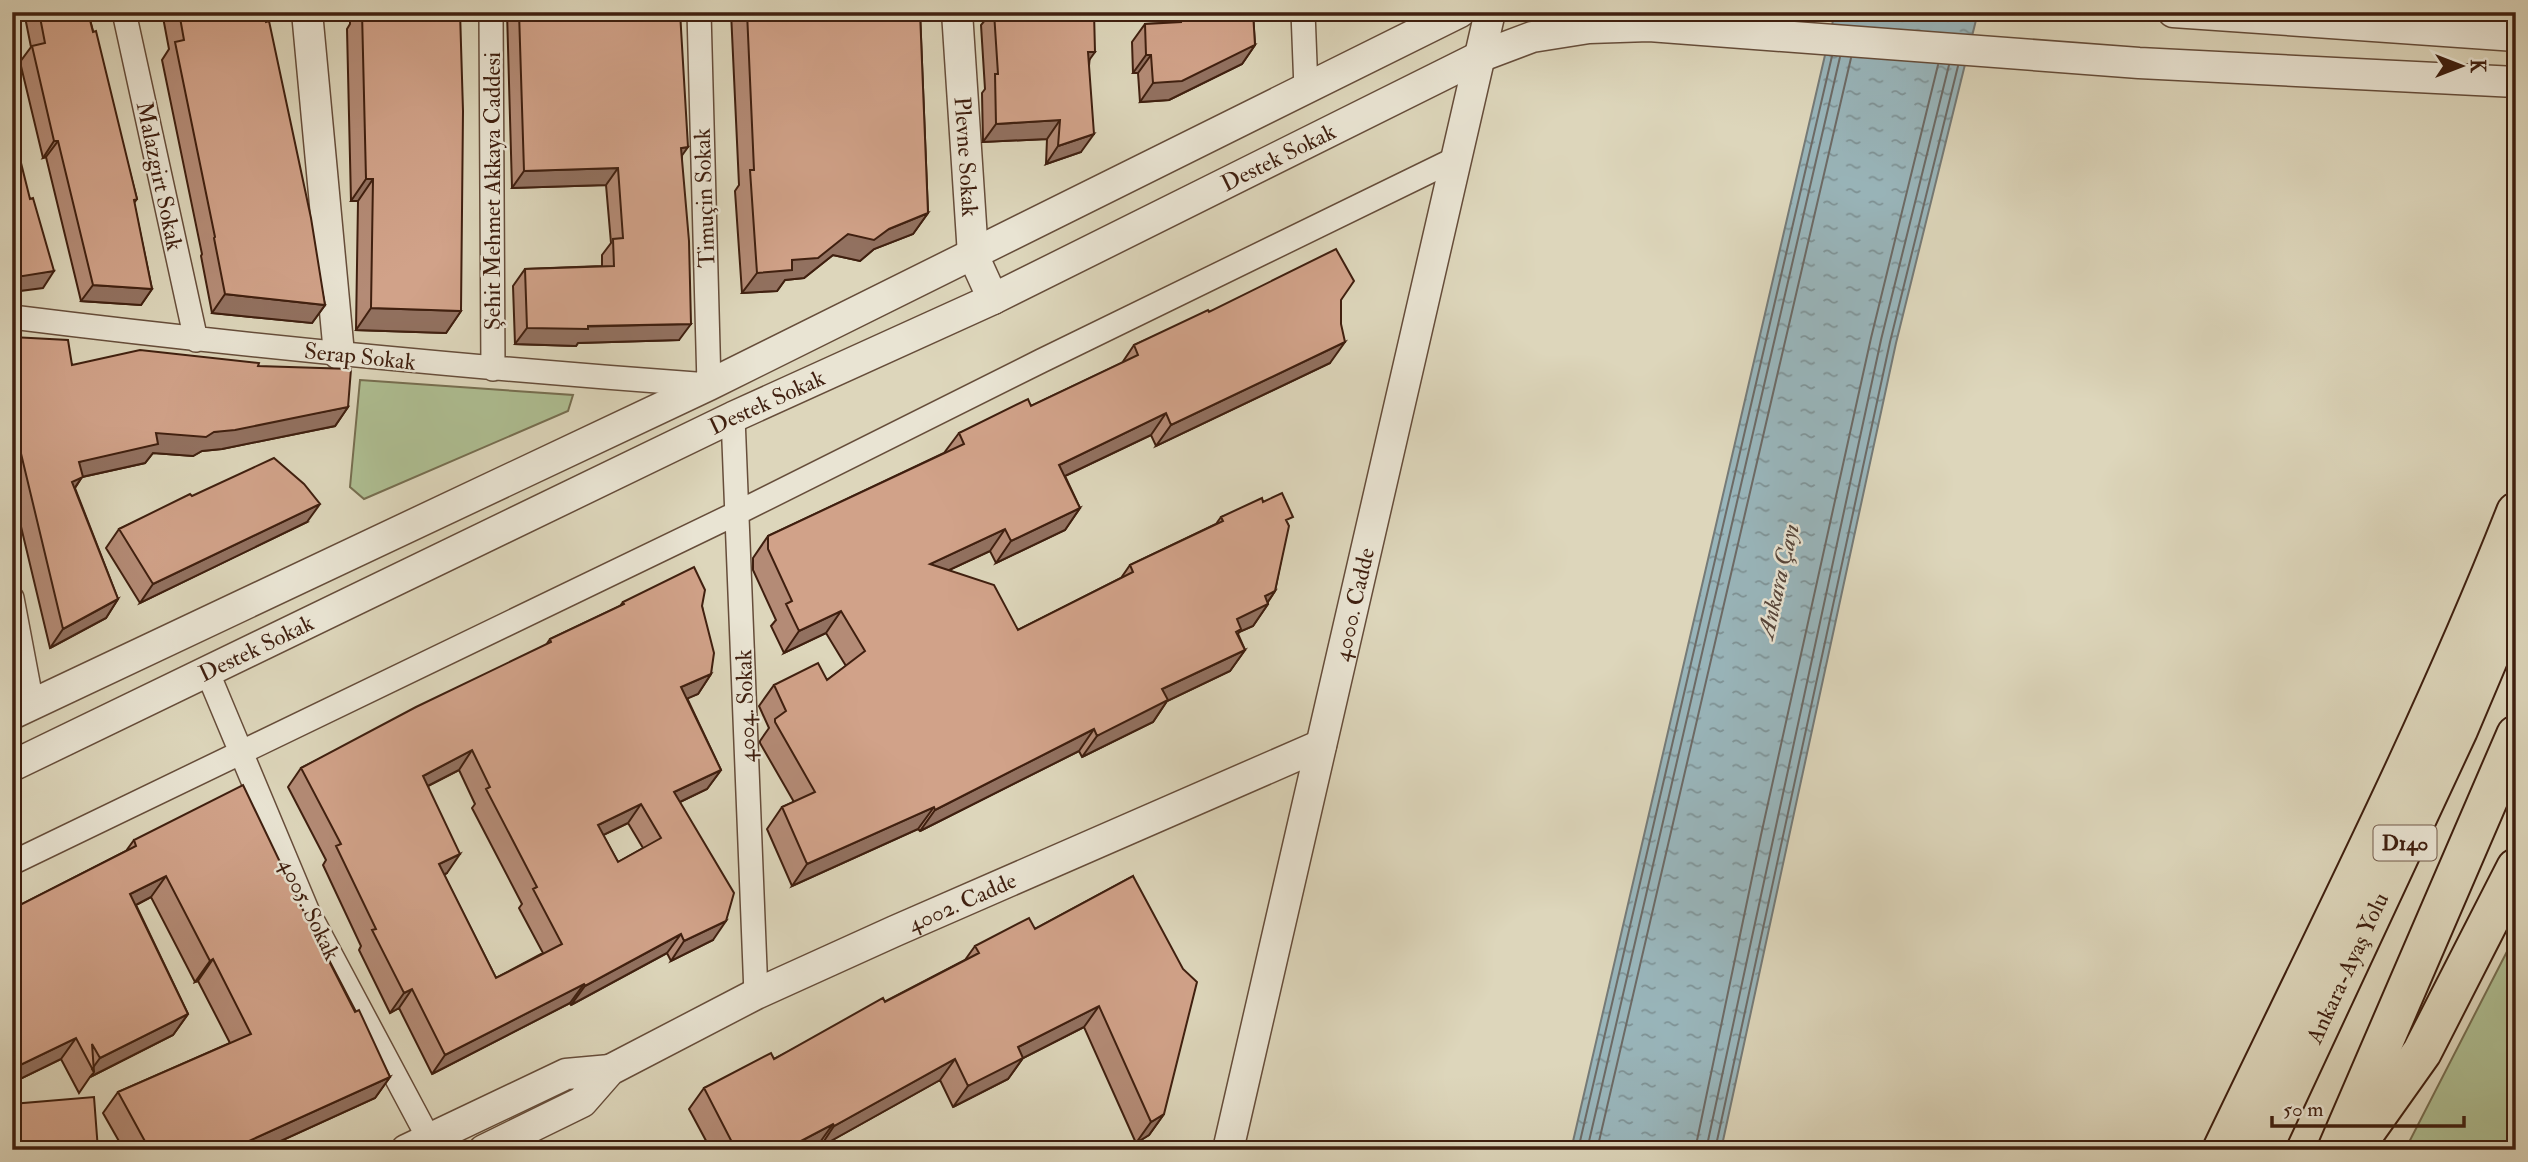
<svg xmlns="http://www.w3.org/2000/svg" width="2528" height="1162" font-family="'IM FELL Double Pica',serif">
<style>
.park{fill:#aebe92;stroke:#766e50;stroke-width:2}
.water{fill:url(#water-ripples);stroke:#757a77;stroke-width:2}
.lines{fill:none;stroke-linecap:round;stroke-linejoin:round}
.shore{stroke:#6c6a66;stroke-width:2}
.minor-casing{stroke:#664d3a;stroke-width:26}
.tertiary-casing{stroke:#664d3a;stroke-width:33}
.trunk-casing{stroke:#3f1f0f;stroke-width:42}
.minor{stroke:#e9e4d3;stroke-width:23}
.tertiary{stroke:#e9e4d3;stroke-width:30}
.trunk{stroke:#ddd6bb;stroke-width:38}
.wall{fill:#b48b76;stroke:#3f1f0f;stroke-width:2;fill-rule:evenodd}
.shaded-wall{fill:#927160;stroke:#3f1f0f;stroke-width:2}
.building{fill:#d1a289;stroke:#3f1f0f;stroke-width:2;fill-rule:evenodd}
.labels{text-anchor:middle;stroke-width:5;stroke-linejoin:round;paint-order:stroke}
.shield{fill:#e9e4d3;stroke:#725a4a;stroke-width:2}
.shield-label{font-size:21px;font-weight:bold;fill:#3f1f0f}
.street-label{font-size:23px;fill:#3f1f0f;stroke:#e9e4d3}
.water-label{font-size:24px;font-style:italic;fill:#56453a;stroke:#e9e4d3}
</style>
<defs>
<pattern id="water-ripples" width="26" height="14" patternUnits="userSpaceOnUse" patternTransform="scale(1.75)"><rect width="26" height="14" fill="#99b6bc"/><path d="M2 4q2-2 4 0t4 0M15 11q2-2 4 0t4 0" fill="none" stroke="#7e9397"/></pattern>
</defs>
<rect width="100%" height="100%" fill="#ddd6bb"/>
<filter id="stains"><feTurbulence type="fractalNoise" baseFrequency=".00286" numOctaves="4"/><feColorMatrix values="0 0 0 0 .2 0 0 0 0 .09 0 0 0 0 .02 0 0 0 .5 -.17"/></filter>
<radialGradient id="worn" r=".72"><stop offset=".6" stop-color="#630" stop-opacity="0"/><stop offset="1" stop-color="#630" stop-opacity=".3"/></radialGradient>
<path class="park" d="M 360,380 L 573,395 L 568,411 L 364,499 L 350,487 Z
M 2516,934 L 2516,1150 L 2405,1150 Z"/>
<path class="water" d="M 1835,12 L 1978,12 L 1896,343 L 1721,1150 L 1571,1150 Z"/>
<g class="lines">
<path class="shore" d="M 1578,1150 L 1832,56
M 1587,1150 L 1840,57
M 1597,1150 L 1851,58
M 1695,1150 L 1761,835 L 1871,338 L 1938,65
M 1706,1150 L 1881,340 L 1949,65
M 1715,1150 L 1890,342 L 1958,66"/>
<g class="minor-casing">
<path id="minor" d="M 124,12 L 196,340
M 491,12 L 493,369
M 1303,12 L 1306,89
M 12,317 C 244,346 476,368 709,385 L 699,12
M 733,417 L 756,994
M 12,598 L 32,704
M 207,671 L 307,910 L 429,1139
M 12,863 L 737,513 L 1041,361 L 1455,159"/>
</g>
<g class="tertiary-casing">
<g id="tertiary">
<path d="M 307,12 L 339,354"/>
<path id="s1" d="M 957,12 L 973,255 L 993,299"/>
<path d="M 2173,12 L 2516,36"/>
<path d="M 12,714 L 709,385 L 1460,12"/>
<path id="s2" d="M 12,766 L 733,417 L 993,299 L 1479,57 L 1532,37 L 1589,28 L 1649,26 L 2139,63 L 2516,82"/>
<path d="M 406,1150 L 566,1074 L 610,1070"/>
<path id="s3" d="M 484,1150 L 582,1102 L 610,1070 L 756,994 L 895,931 L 1321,745"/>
<path id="s4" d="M 1228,1150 L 1490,12"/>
</g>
</g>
<g class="trunk-casing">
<g id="trunk">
<path d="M 2356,1145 L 2422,1052 L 2516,868"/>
<path d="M 2222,1150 C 2323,939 2430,730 2516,512"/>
<path id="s5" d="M 2262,1150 L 2458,730 L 2516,593"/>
<path d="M 2337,1150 L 2516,735"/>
</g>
</g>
<use href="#minor" class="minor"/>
<use href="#tertiary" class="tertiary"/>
<use href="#trunk" class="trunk"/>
</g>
<path class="wall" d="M 24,12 L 88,12 L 137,199 L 134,203 L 152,289 L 141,305 L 81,301 L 46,157 L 43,158 L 20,62 L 31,47 Z
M 162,12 L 264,12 L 325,305 L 312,323 L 212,313 L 201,256 L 202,254 L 162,60 L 169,49 Z
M 350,12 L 460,12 L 461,311 L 446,333 L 356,330 L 358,201 L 351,201 L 347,29 L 350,24 Z
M 507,12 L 680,12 L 682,156 L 679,340 L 578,343 L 576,346 L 515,344 L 513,286 L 525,269 L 602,266 L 602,255 L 611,243 L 606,185 L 512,188 Z
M 731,12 L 920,12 L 928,213 L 913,234 L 874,249 L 860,261 L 833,255 L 804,278 L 785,280 L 777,291 L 742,293 L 735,191 L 739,185 Z
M 985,12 L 1094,12 L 1081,152 L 1046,164 L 1047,139 L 983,142 L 982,93 L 985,89 L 981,25 L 986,19 Z
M 1166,12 L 1254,12 L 1253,14 L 1255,45 L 1242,64 L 1169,100 L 1140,102 L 1138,73 L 1133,73 L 1132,42 L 1145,24 L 1167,23 Z
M 1341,300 L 1330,363 L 1156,446 L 1151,435 L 1065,476 L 1080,508 L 1065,530 L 996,563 L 990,551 L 949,570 L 1018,630 L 1121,578 L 1130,565 L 1216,524 L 1221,517 L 1263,502 L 1288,524 L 1275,591 L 1268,602 L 1268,604 L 1253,626 L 1239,632 L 1238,634 L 1245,650 L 1230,671 L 1167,701 L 1153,722 L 1082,757 L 1079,751 L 920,831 L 918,829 L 792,886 L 767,829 L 782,807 L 794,802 L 760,743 L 760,741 L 769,728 L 759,706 L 774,685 L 827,680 L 846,666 L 826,633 L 784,653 L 771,626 L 776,620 L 753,570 L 753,558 L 768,536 L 944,453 L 959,433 L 1031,406 L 1122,363 L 1134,345 L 1209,312 Z
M 12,337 L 72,365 L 258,366 L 348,407 L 335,426 L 222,449 L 202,451 L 193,456 L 153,453 L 145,463 L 82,477 L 75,488 L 118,599 L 106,618 L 50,648 L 12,489 Z
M 192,496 L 307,522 L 140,603 L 106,548 L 119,529 Z
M 623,602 L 702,606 L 711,674 L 698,694 L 687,698 L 721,770 L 707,789 L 680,802 L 713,940 L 671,961 L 667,953 L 571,1005 L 570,1003 L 432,1074 L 399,1008 L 390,1013 L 359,950 L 361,946 L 323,865 L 326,860 L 288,787 L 301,768 L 546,645 L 550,639 L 620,606 ZM 459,770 L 475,804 L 472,808 L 522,904 L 519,908 L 543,953 L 496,978 L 444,875 L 447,873 L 428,786 ZM 628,823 L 643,848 L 618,862 L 603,835 Z
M 134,840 L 304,912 L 390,1077 L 375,1098 L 261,1150 L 124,1150 L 103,1113 L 118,1092 L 230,1043 L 198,981 L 195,982 L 151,897 L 136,905 L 188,1014 L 173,1035 L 90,1077 L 79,1093 L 61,1059 L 12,1083 L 12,909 L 126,851 Z
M 1133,876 L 1164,1114 L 1149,1135 L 1136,1143 L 1084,1027 L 1023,1058 L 1008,1079 L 953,1107 L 940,1080 L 820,1147 L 818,1145 L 809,1150 L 711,1150 L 689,1109 L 704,1088 L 774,1059 L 965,960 L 975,946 L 1035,929 Z"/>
<path class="shaded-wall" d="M 1333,12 L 1347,12 L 1330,17 Z
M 1255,45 L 1242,64 L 1169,100 L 1140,102 L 1153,83 Z
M 1088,52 L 1095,52 L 1082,70 Z
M 1146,55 L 1151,55 L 1138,73 L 1133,73 Z
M 1060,120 L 1047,139 L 983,142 L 996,124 Z
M 1094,134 L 1081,152 L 1046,164 L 1058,146 Z
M 54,141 L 58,141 L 46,157 L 43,158 Z
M 688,147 L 676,164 L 681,148 Z
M 618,168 L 606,185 L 512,188 L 524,171 Z
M 366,179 L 373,179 L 358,201 L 351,201 Z
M 928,213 L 913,234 L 874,249 L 860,261 L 833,255 L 804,278 L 785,280 L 777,291 L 742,293 L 757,273 L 792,260 L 848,234 L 889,229 Z
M 54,271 L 43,288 L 12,292 L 12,276 Z
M 93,285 L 152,289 L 141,305 L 81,301 Z
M 225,294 L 325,305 L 312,323 L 212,313 Z
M 371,308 L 461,311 L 446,333 L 356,330 Z
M 691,324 L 679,340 L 578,343 L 576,346 L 515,344 L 527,328 Z
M 1345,342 L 1330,363 L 1156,446 L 1171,425 Z
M 348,407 L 335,426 L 222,449 L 202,451 L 193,456 L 153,453 L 145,463 L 82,477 L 70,495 L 59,501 L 79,462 L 156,433 L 214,432 Z
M 1166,413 L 1151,435 L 1044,486 L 1059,465 Z
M 320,504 L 307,522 L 140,603 L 153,584 Z
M 1080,508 L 1065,530 L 996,563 L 1011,541 Z
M 1005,529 L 990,551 L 915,586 L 930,564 Z
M 1275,591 L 1265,606 L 1268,604 L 1253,626 L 1239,632 L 1226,651 L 1237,619 L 1265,596 Z
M 118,599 L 106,618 L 50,648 L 63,629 Z
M 841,611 L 826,633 L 784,653 L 799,631 Z
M 1245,650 L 1230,671 L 1167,701 L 1153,722 L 1082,757 L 1097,736 L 1162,689 Z
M 711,674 L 698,694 L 668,707 L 681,687 Z
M 1094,729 L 1079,751 L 920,831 L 935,810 Z
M 472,750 L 459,770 L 410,795 L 423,776 Z
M 721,770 L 707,789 L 661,811 L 674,792 Z
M 641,804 L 628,823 L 585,844 L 598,825 Z
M 934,807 L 918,829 L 792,886 L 807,864 Z
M 460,854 L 447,873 L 425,884 L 439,864 Z
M 166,876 L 151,897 L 115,916 L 130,894 Z
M 726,921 L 713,940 L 671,961 L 684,941 Z
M 681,934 L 667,953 L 571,1005 L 585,986 Z
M 213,959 L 198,981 L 195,982 L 210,961 Z
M 584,984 L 570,1003 L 432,1074 L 445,1055 Z
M 412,989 L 399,1008 L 390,1013 L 404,993 Z
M 1099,1006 L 1084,1027 L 1023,1058 L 1008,1079 L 953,1107 L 968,1086 L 1018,1047 Z
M 188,1014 L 173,1035 L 90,1077 L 94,1072 L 92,1069 L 100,1058 Z
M 76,1038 L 61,1059 L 12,1083 L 12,1069 Z
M 955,1059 L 940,1080 L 820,1147 L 834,1126 Z
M 390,1077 L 375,1098 L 261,1150 L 229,1150 Z
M 1164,1114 L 1149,1135 L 1136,1143 L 1151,1122 Z
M 833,1124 L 818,1145 L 809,1150 L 793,1150 L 799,1142 Z"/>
<path class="building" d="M 39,12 L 88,12 L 93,32 L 96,31 L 137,199 L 134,200 L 152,289 L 93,285 L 58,141 L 54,141 L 32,46 L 45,43 Z
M 179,12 L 264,12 L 266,22 L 269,21 L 311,218 L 325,305 L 225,294 L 214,238 L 215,237 L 175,42 L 184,40 Z
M 362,12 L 460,12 L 463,111 L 461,311 L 371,308 L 373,179 L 366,179 Z
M 519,12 L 680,12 L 688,147 L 681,148 L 689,241 L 691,324 L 588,326 L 588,329 L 527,328 L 525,269 L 614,266 L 613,239 L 623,238 L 618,168 L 524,171 Z
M 747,12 L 920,12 L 928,213 L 889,229 L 874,240 L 848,234 L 818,258 L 792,260 L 792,270 L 757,273 L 750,170 L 754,170 Z
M 994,12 L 1094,12 L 1095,52 L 1088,52 L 1094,134 L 1058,146 L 1060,120 L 996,124 L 995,74 L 998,74 Z
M 1180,12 L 1253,12 L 1255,45 L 1182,81 L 1153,83 L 1151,55 L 1146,55 L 1145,24 L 1181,22 Z
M 12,127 L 30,199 L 33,198 L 54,271 L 23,276 L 12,276 Z
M 1336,249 L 1354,281 L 1341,300 L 1341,324 L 1345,342 L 1171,425 L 1166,413 L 1059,465 L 1080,508 L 1011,541 L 1005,529 L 930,564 L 994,585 L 1018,630 L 1133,572 L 1130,565 L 1223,521 L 1221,517 L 1262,498 L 1263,502 L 1282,493 L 1293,517 L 1286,520 L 1289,526 L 1275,591 L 1265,596 L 1268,604 L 1237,619 L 1241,629 L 1236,632 L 1245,650 L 1162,689 L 1168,700 L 1097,736 L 1094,729 L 935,810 L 934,807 L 807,864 L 782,807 L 815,792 L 775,722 L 775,719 L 786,711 L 774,685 L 818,663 L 827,680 L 865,651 L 841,611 L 799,631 L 786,604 L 792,601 L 768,549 L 768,536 L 964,444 L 959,433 L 1028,399 L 1031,406 L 1138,355 L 1134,345 L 1208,310 L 1209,312 Z
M 12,337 L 68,340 L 72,365 L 140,350 L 259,363 L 258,366 L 351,369 L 348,407 L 235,430 L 214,432 L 206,437 L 156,433 L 158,444 L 79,462 L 83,477 L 72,482 L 118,599 L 63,629 L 12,416 Z
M 274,458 L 304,484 L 320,504 L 153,584 L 119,529 L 190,494 L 192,496 Z
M 694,567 L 705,590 L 702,606 L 714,653 L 711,674 L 681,687 L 721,770 L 674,792 L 734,893 L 726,921 L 684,941 L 681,934 L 585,986 L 584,984 L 445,1055 L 412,989 L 404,993 L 372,930 L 376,929 L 336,846 L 341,844 L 301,768 L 416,707 L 551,642 L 550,639 L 624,604 L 623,602 ZM 472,750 L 490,787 L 486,789 L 537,887 L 533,889 L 562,944 L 496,978 L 439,864 L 460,854 L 423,776 ZM 641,804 L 661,838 L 618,862 L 598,825 Z
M 243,785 L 304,912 L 355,1012 L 359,1010 L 390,1077 L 229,1150 L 140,1150 L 147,1145 L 118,1092 L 251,1034 L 213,959 L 210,961 L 166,876 L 130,894 L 188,1014 L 100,1058 L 92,1044 L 94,1072 L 76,1038 L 12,1069 L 12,909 L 136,846 L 134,840 Z
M 1133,876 L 1183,969 L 1197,982 L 1164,1114 L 1151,1122 L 1099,1006 L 1018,1047 L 1023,1058 L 968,1086 L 955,1059 L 834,1126 L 833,1124 L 799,1142 L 803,1150 L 736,1150 L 704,1088 L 771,1053 L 774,1059 L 883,998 L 885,1002 L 979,953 L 975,946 L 1029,918 L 1035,929 Z
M 94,1097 L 98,1150 L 12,1150 L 12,1104 Z
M 594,1145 L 596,1150 L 584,1150 Z
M 952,1146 L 954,1150 L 944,1150 Z"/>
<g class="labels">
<rect class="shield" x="2373.5" y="825.5" width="63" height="35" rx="5"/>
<g class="shield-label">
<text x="2405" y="850">D140</text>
</g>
<g class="street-label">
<text dy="8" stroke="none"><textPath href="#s2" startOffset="1405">Destek Sokak</textPath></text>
<text dy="8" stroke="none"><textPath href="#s1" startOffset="145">Plevne Sokak</textPath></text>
<text transform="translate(160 176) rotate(78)" y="8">Malazgirt Sokak</text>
<text transform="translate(492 191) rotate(-90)" y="8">Şehit Mehmet Akkaya Caddesi</text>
<text transform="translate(704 198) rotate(-92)" y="8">Timuçin Sokak</text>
<text transform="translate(360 356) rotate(6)" y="8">Serap Sokak</text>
<text dy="8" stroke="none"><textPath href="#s2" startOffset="838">Destek Sokak</textPath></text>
<text dy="8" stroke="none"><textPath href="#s4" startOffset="560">4000. Cadde</textPath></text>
<text dy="8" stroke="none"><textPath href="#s2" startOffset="271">Destek Sokak</textPath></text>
<text transform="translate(745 706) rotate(-92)" y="8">4004. Sokak</text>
<text dy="8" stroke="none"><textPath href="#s3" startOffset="542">4002. Cadde</textPath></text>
<text transform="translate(310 909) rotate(64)" y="8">4005. Sokak</text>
<text dy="8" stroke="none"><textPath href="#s5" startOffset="201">Ankara-Ayaş Yolu</textPath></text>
</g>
<g class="water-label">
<text transform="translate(1778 581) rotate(-77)" y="8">Ankara Çayı</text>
</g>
</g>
<rect width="2528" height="1162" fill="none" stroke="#ddd6bb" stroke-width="42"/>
<rect x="14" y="14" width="2500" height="1134" fill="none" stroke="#3f1f0f" stroke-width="3.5"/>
<rect x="21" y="21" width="2486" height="1120" fill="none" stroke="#3f1f0f" stroke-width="2"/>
<g transform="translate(2461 66) rotate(90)" stroke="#e9e4d3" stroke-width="5" paint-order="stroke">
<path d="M0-5L12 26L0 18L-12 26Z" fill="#3f1f0f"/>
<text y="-10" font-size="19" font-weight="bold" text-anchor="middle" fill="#3f1f0f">K</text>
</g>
<path d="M2272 1116v10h192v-10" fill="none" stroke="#3f1f0f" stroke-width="3.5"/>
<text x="2283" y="1116" font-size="21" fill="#3f1f0f" stroke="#e9e4d3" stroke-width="5" paint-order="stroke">50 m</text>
<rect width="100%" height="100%" filter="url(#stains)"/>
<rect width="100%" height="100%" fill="url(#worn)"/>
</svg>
